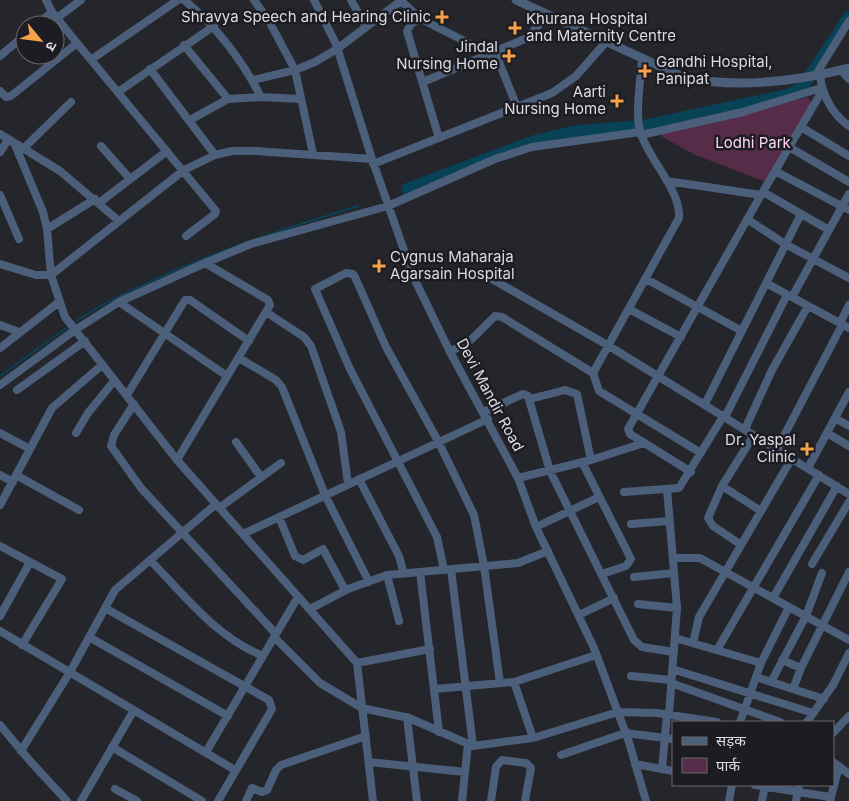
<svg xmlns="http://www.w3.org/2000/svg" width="849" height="801" font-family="Inter,'Noto Sans Devanagari',sans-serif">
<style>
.green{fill:#562c49}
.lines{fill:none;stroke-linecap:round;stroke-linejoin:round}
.stream{stroke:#074256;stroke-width:2}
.river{stroke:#074256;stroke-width:12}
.minor{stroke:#4c5f7a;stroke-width:8}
.tertiary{stroke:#4c5f7a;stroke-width:9}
.poi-dot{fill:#f7a149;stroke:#1c1c22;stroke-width:2}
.labels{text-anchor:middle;stroke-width:5;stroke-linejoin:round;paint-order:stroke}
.poi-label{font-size:15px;fill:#dbdbe0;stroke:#1c1c22;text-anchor:end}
.park-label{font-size:15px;fill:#fdd5ef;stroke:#1c1c22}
.street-label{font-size:15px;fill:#dbdbe0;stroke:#1c1c22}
</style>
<rect width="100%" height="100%" fill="#25252c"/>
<path class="green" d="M 808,97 L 813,104 L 766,182 L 693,154 L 661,136 L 662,133 Z"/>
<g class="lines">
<path class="stream" d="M 72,324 C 94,308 118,297 143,285 C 212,252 284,229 358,206
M 0,376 L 68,327"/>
<path class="river" d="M 407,189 L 534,141 L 577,131 L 643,126 L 791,94 L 804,85 L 849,17"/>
<path class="minor" d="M 46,0 L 52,12 L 77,43 L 216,211 L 215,214 L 186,236
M 184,0 C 217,27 242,60 261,97
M 254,0 L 269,21 L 295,70 L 313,154
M 314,0 L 336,44 L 372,159 L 413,276 L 450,352 L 518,478 L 536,527 L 594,648 L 629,742 L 646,801
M 351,0 L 366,27
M 401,1 L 421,19 L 490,54
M 57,18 L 81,0
M 421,19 L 412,23 L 407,31 L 439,138
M 36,25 L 52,12
M 184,45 L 228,99
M 495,52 L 517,107
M 0,56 L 25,35
M 92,59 L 178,0
M 150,69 L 215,155
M 841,70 L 849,79
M 820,75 C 822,95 832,114 849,126
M 815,76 L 849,21
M 253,80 L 295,70 L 315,62 L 337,49 L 402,0
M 423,82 L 527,38 L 548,15
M 0,91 L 6,97 L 11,96 L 77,43
M 118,92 L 214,26
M 190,120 L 228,99 L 261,97 L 300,99
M 801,127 L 849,156
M 0,134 L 60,171 L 119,221
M 641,135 L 743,112 L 821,88
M 15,145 L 43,212 L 47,229 L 51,275 L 65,317 L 177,460 L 357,663 L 373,801
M 101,146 L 130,179
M 789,147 L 849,182
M 23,149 L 71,102
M 0,152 L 8,140
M 373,164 L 552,93 L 576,76 L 606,42
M 775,171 L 849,210
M 667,181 L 761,195 L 822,91
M 763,192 L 829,230
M 0,195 L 19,239
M 99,203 L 167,151
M 747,219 L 785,244 L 849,278
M 47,229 L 95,199
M 0,264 L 36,275 L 51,275 L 184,170 L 215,155 L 232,151 L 255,151 L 372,159
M 485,275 L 609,346 L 849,494
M 646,279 L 742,331
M 766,283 L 849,328
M 792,297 L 849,194
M 119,302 L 227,376
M 629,309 L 681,337
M 266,312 L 304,337 L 311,346 L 341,432 L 348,484
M 840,323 L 849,305
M 0,325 L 19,332
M 0,348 L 59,302
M 450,352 L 472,339 L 495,316 L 502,317 L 593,373 L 599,391 L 701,453
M 239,358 L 276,380 L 282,387 L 325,495 L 369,582
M 593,373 L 679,218 C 681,189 647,158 640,131 C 635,112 641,78 642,58
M 0,385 L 75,330 L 119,302 L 205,263 L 251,244 L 388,206 L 495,159 L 532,147 L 640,132
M 17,390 L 85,341
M 127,395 L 185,300 L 190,300 L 249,341
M 530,399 L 565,390 L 577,394 L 591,460
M 134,404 L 114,435 L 111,446 L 141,488 L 276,634
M 705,404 L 801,214
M 484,412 L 523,394 L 528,396 L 550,471 L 634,640 L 642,647 L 674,652
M 725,417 L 787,295
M 835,418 L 849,426
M 745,429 L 772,370 L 808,306
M 0,433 L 30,449
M 76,433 L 88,413 L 114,381
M 827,433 L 849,446
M 236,442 L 261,477
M 777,449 L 842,325
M 177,460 L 270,305 L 268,300 L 205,263
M 582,462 L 631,559 L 626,566 L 602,574
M 808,468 L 849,392
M 691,472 L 630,434 L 628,429 L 761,195
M 0,475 L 13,482
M 16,475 L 79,510
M 518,478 L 591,460 L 644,443
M 359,479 L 399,556 L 404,574
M 722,486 L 761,511
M 667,489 L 677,608 L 669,714
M 624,492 L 679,488 L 724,415
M 0,505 L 52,408 L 102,365
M 219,508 L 281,463
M 279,517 L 295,556 L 303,560 L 323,549 L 345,590
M 631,524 L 669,521
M 536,527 L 599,497
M 243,534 L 488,419
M 740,544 L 713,526 L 708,518 L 722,486 L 754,435
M 0,546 L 62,579 L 22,645
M 673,558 L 700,558 L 849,640
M 150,560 C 185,596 216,637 263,656
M 812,564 L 849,502
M 451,569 L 473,746
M 444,570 L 437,537 L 350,369 L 315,289 L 346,273 L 353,274 L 355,277 L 386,347 L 438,441 L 474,515 L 484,566 L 500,683
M 420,572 L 439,732
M 387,575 L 399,621
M 634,577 L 674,573
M 773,598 L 837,486
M 638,604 L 677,608
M 105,608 L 269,700 L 272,709 L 218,801
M 310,609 L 348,589 L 387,575 L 518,563 L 548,551
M 579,615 L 614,598
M 0,616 L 30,562
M 0,631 L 235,770
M 89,637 L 228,716
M 274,637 L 320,683 L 362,708 L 409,718 L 473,746 L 533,738 L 618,712 L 657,713 L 717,722
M 675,638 L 761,663
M 693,643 L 699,617 L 792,458
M 717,650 L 819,475
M 782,660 L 801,668
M 357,663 L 430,649
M 672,669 L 813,713
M 631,676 L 671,680
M 756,677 L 824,699
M 514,682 L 533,738
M 771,682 L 806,616 L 822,573
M 671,683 L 780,722
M 435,689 L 514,682 L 596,655
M 793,689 L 801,668 L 849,572
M 407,717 L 417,801
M 740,722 L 761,663 L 789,607
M 807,722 L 833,685 L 849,653
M 0,725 L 30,761 L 67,801
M 833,733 L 849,716
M 112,747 L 202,801
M 21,751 L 70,672 L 115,590 L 216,504
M 206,752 L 298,597
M 561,755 L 625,733 L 673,739
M 369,762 L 465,772
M 833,762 L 849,774
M 635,764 L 673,771
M 662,769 L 667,714
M 755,785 L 830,797
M 115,789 L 137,801
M 81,801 L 134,710
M 246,801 L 252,788 L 262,792 L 267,790 L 276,770 L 281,765 L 366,736
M 462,801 L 468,744
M 491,801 L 496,767 L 502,760 L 526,763 L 531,768 L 525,801
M 729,801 L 732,785
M 762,801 L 765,785
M 796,801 L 799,785
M 830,801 L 839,766"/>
<path class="tertiary" d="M 516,0 L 683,77 C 736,89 797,81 849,68"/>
</g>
<g class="poi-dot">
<path d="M439.5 9.5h5v5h5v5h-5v5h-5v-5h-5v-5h5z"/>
<path d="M512.5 20.5h5v5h5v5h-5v5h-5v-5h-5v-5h5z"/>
<path d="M506.5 48.5h5v5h5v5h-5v5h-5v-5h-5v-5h5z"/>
<path d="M642.5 63.5h5v5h5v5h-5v5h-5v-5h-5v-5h5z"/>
<path d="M614.5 93.5h5v5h5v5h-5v5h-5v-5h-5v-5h5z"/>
<path d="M376.5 258.5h5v5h5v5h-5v5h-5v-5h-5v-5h5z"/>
<path d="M804.5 441.5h5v5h5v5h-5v5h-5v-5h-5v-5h5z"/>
</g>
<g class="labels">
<g class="poi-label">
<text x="431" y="22">Shravya Speech and Hearing Clinic</text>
<text x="526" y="24" text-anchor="start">Khurana Hospital<tspan x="526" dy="17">and Maternity Centre</tspan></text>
<text x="498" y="52">Jindal<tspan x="498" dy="17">Nursing Home</tspan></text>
<text x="656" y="67" text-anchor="start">Gandhi Hospital,<tspan x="656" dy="17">Panipat</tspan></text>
<text x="606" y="97">Aarti<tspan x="606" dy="17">Nursing Home</tspan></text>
<text x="390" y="262" text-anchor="start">Cygnus Maharaja<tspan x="390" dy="17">Agarsain Hospital</tspan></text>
<text x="796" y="445">Dr. Yaspal<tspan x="796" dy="17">Clinic</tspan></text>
</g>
<g class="park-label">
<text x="753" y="148">Lodhi Park</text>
</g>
<g class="street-label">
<text transform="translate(490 395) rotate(62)" y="5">Devi Mandir Road</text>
</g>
</g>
<rect x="672" y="721" width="162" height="65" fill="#1c1c22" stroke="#68686e"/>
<rect x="682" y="737" width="25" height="8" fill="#4c5f7a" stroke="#68686e"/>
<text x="716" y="746" font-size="15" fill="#dbdbe0">सड़क</text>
<rect x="682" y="758" width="25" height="15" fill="#562c49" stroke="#68686e"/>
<text x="716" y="771" font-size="15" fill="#dbdbe0">पार्क</text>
<g transform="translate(40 40) rotate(119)"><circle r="24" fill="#1c1c22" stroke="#68686e"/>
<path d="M0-4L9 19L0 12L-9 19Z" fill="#f7a149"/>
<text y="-8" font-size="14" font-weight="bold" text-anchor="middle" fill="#dbdbe0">उ</text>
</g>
</svg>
